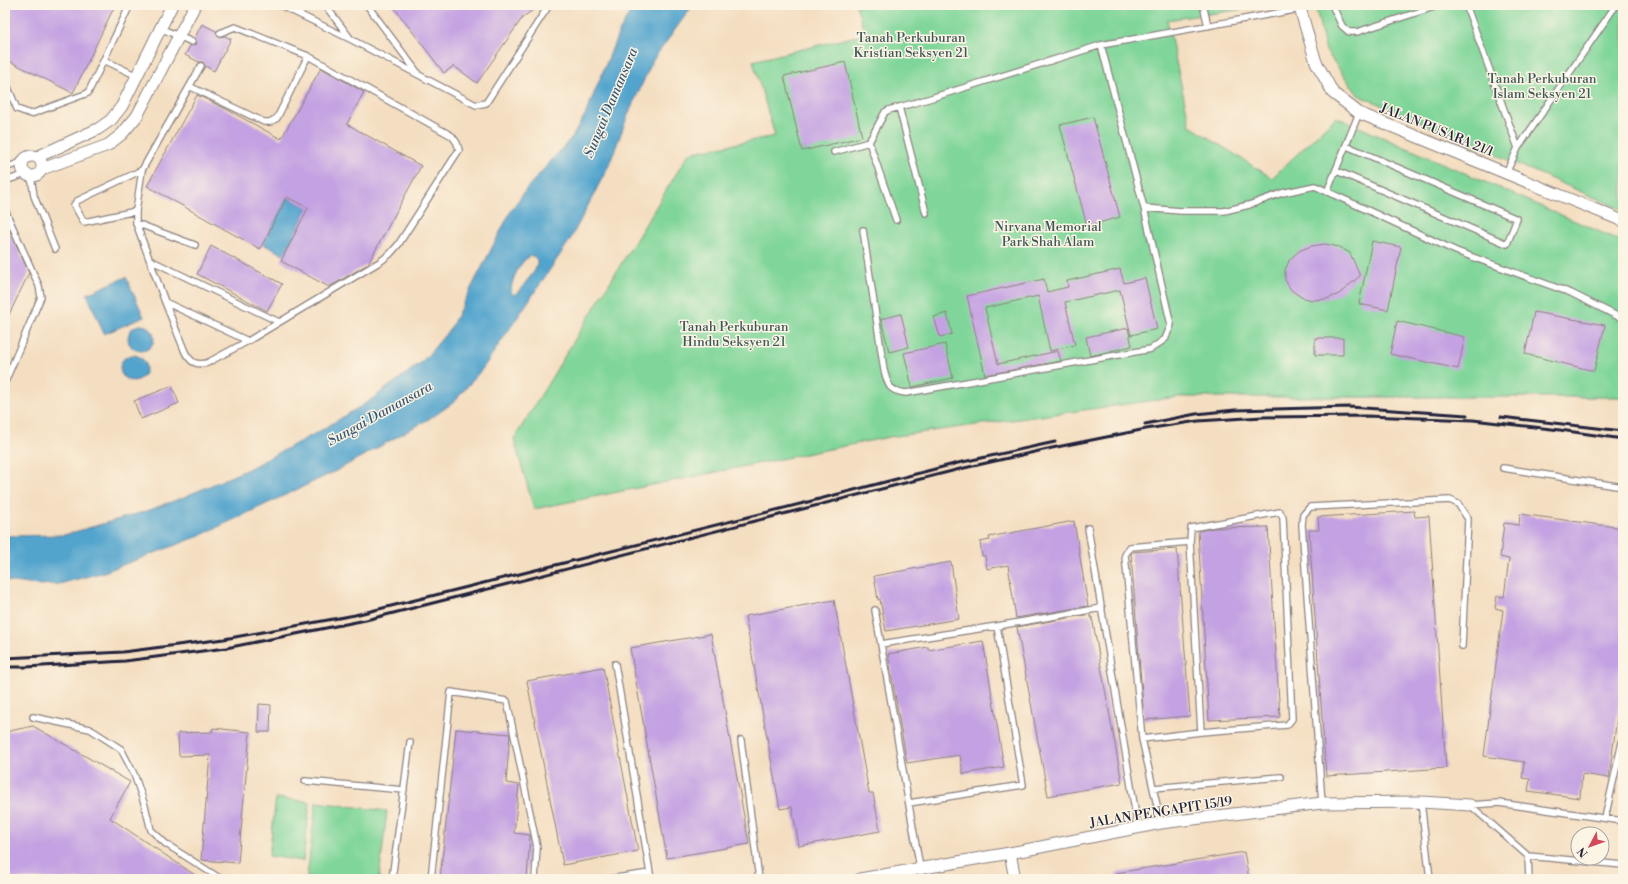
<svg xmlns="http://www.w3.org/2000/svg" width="1628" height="884" font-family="'Libre Bodoni',serif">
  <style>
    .green { fill: #80d69a; stroke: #517c6a }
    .water { fill: #52a4cd; stroke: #3a6384; fill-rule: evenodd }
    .building { fill: #c4a1e2 }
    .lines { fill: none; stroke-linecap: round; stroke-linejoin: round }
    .service-casing { stroke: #8b807e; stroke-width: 8 }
    .minor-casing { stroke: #8b807e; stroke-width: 13 }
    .service { stroke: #fff; stroke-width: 5.5 }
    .minor { stroke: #fff; stroke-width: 11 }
    .rail { stroke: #22223b; stroke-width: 3 }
    .labels { text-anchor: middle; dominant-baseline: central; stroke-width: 3; stroke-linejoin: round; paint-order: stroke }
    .park-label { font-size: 13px; fill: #3e5858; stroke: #fcf5e5 }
    .street-label { font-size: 13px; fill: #22223b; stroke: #fcf5e5 }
    .water-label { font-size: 14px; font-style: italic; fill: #355675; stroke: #fcf5e5 }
  </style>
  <rect width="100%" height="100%" fill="#fcf5e5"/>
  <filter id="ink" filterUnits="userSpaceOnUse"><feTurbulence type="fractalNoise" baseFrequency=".025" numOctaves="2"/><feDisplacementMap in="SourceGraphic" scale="8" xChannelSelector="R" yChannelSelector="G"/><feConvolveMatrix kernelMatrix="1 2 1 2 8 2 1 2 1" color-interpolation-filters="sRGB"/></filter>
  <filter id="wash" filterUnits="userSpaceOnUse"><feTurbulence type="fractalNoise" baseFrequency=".012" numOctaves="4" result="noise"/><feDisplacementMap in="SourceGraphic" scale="16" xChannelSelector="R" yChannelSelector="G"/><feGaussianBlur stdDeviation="0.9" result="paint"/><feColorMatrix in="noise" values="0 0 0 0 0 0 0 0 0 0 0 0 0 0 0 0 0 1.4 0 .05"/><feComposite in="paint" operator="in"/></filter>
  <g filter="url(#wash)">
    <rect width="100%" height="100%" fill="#f4dec1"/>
    <path class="green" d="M856 5H1271L1167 20 1190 126 1272 178 1336 117 1623 242V397H1178L889 437 534 509 514 439 689 153 775 136 753 61 865 34Z
      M1315 5H1623V210L1358 95 1326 51Z
      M276 798 310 802 303 861 269 856Z
      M316 802 387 811 379 879H323L307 877Z"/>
    <path class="water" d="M634 5H693L653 60 628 115 609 165 570 240 483 368 454 402 434 416 336 471 197 537 104 572 59 584 38 585 5 581V536L64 535 147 511 184 497 246 470 318 432 368 402 423 361 450 329 512 209 527 188 573 136 586 113 619 32ZM530 256H533L537 260V266L534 272 518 292 514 295 511 292C511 280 520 261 530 256Z
      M287 197 308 208 284 255 263 244Z
      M126 277 144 317 104 334 87 294Z
      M128 338a13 13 0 1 1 26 0a13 13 0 1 1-26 0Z
      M120 368a13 13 0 1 1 26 0a13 13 0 1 1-26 0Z"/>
    <g id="blocks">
      <path class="building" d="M5 5H115L73 93 5 59Z
        M392 5H540L523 17 477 83 454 66 444 73Z
        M202 24 216 31 218 37 225 36 231 39 214 71 205 66 203 62H199L185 55 190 46 196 44 194 39Z
        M845 62 862 137 802 151 784 76Z
        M321 68 364 92 347 124 421 166 368 264 329 287 281 261 308 208 287 197 260 249 147 186 197 95 226 109 281 139Z
        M1093 117 1120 217 1087 226 1060 125Z
        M5 220 29 273 5 323Z
        M1372 241 1401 247 1388 310 1359 304Z
        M1325 244 1339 247 1350 253 1360 276 1339 294 1327 299 1312 300 1301 297 1291 290 1285 280V270L1290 259 1299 251 1311 246Z
        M211 246 282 284 267 311 197 274Z
        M1120 269 1124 283 1145 278 1157 329 1131 335 1120 290 1065 302 1075 345 1050 351 1038 296 985 308 998 364 1058 351 1061 361 985 375 967 296 1044 279 1047 292 1068 287 1067 281Z
        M1534 312 1605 325 1594 371 1525 354Z
        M947 313 952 334 940 337 934 317Z
        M901 314 909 347 889 352 881 319Z
        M1397 321 1465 337 1458 369 1390 354Z
        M1128 328 1132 346 1090 356 1086 337Z
        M1315 338H1343V355H1315Z
        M945 344 953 378 912 387 904 353Z
        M172 386 179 403 141 419 134 401Z
        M1414 511 1415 517 1429 516 1446 768 1326 776 1309 530H1319L1318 517Z
        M1520 514 1623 528V672L1609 778 1582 774 1580 798 1528 791 1530 779 1522 778 1524 762 1484 756 1503 610 1495 608 1497 596 1504 597 1509 559 1500 557 1504 523 1519 525Z
        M1074 521 1088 606 1016 618 1008 565 987 569 985 556H982L980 542 990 540 989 537Z
        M1268 527 1280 717 1209 720 1198 531 1213 528Z
        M1177 549 1190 716 1144 720 1131 554 1132 552Z
        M951 562 959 619 886 631 880 599 878 600 874 576Z
        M834 600 869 793H873L880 831 799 846 792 807 780 809 745 616Z
        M1090 614V617H1092L1122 783 1048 796 1017 627Z
        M711 634 749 844 667 858 630 648Z
        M983 641 1004 767 963 774 960 755 907 763 888 654 928 647V650Z
        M603 667 638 851 563 865 527 681Z
        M259 704 271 705 270 732H258Z
        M33 726 130 782 110 818 201 879H5V732Z
        M213 728 250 732 238 863 201 860 210 755 179 756 178 733 212 732Z
        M456 729 510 734 506 783 519 785 514 833 530 835 527 879H440Z
        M1244 852 1249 879H1117L1116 873Z"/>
    </g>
  </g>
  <g filter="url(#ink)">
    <use href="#blocks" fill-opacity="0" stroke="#8b807e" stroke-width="1"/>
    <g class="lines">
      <defs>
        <path id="service" d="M280 5 352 40 476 105 486 103 549 5
          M325 5 350 38
          M367 5 417 72
          M1203 5 1208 26
          M1332 5 1342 26 1349 32H1357L1440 5
          M1466 5 1518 148
          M160 28 192 42
          M104 60 137 76
          M201 66 142 170 136 211V223L165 302 185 352C190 361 195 366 207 363L248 341 381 261 390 254 398 245 459 150 457 143 452 136 308 56 235 27 220 33
          M5 80 17 109 31 114 88 93 130 5
          M191 87 264 122H270L277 118 308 56
          M899 107 926 213
          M869 142 896 220
          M834 152 869 142 885 112 889 110 928 99 1101 45 1300 9
          M5 168 22 162
          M1337 171 1507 244 1517 219 1347 146
          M1506 173 1518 148 1616 5
          M31 176 34 196 55 249
          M5 181 26 174
          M1327 192 1359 113
          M1144 208 1181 211H1224L1249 205 1282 193 1315 186 1456 251 1571 293 1623 319
          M5 210 39 286 41 297 5 382
          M136 211 84 222 74 205 77 201 142 170
          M136 223 195 245
          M863 230 884 370C888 386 889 391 906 393L1151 349 1165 339 1171 325 1144 208 1101 45
          M150 260 279 322
          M165 302 248 341
          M1503 468 1623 487
          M1088 528 1138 828
          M875 610 920 868
          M997 626 1102 608
          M881 644 997 626 1023 785 909 803
          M615 664 651 879
          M33 717 90 729 121 749 134 774 145 806 151 830 166 844 221 879
          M1142 739 1201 732 1287 725 1292 719 1283 518 1280 512 1191 528 1190 542 1201 732
          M741 740 759 879
          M305 781 404 790
          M1153 788 1281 777
          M1421 802 1430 879
          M1322 803 1302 525 1303 515 1310 507 1450 500 1458 504 1468 519 1462 646
          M1470 805 1499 803 1623 821
          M1470 805 1528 856 1529 879
          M1605 818 1623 738
          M1161 823 1142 739 1125 555 1130 547 1190 542
          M1528 856 1623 865
          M392 879 410 742
          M431 879 451 692 507 701 537 847 535 879
          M609 879 650 873"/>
        <path id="minor" d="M1299 5 1316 62 1333 93 1359 113 1623 221
          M22 166a10 10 0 1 1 20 0a10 10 0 1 1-20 0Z
          M37 157 98 129 111 120 122 106 172 5
          M42 169 108 145 122 134 137 116 195 5
          M1010 853 1015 879
          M860 879 1010 853 1161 823 1322 803 1421 802 1470 805"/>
      </defs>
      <use href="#service" class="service-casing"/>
      <use href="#minor" class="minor-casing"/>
      <use href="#service" class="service"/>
      <use href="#minor" class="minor"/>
      <path class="rail" d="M1501 417 1623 431
        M1145 424 1196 414 1235 410 1349 407 1467 415
        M5 658 123 652 224 639 355 615 804 503 958 463 1055 442
        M5 667H26L125 661 226 648 366 620 960 469 1052 448 1146 429 1198 421 1263 417 1366 416 1473 420 1560 430 1623 439"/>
    </g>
  </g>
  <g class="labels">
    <g class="park-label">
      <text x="911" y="38">Tanah Perkuburan<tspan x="911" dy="15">Kristian Seksyen 21</tspan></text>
      <text x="1542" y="79">Tanah Perkuburan<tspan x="1542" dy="15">Islam Seksyen 21</tspan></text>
      <text x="1048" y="227">Nirvana Memorial<tspan x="1048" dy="15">Park Shah Alam</tspan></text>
      <text x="734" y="327">Tanah Perkuburan<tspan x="734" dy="15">Hindu Seksyen 21</tspan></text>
    </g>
    <g class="street-label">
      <text transform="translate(1437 130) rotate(22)">JALAN PUSARA 21/1</text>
      <text transform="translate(1161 812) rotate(-9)">JALAN PENGAPIT 15/19</text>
    </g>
    <g class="water-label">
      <text transform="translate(611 103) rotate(-67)">Sungai Damansara</text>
      <text transform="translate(380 414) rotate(-29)">Sungai Damansara</text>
    </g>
  </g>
  <rect width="1628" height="884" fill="none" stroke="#fcf5e5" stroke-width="20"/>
  <g transform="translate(1590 846) rotate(229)"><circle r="19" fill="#fcf5e5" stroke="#a5a1a1"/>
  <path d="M0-3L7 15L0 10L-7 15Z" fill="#d1495b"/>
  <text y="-6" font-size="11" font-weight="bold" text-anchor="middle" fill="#22223b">N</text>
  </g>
</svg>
